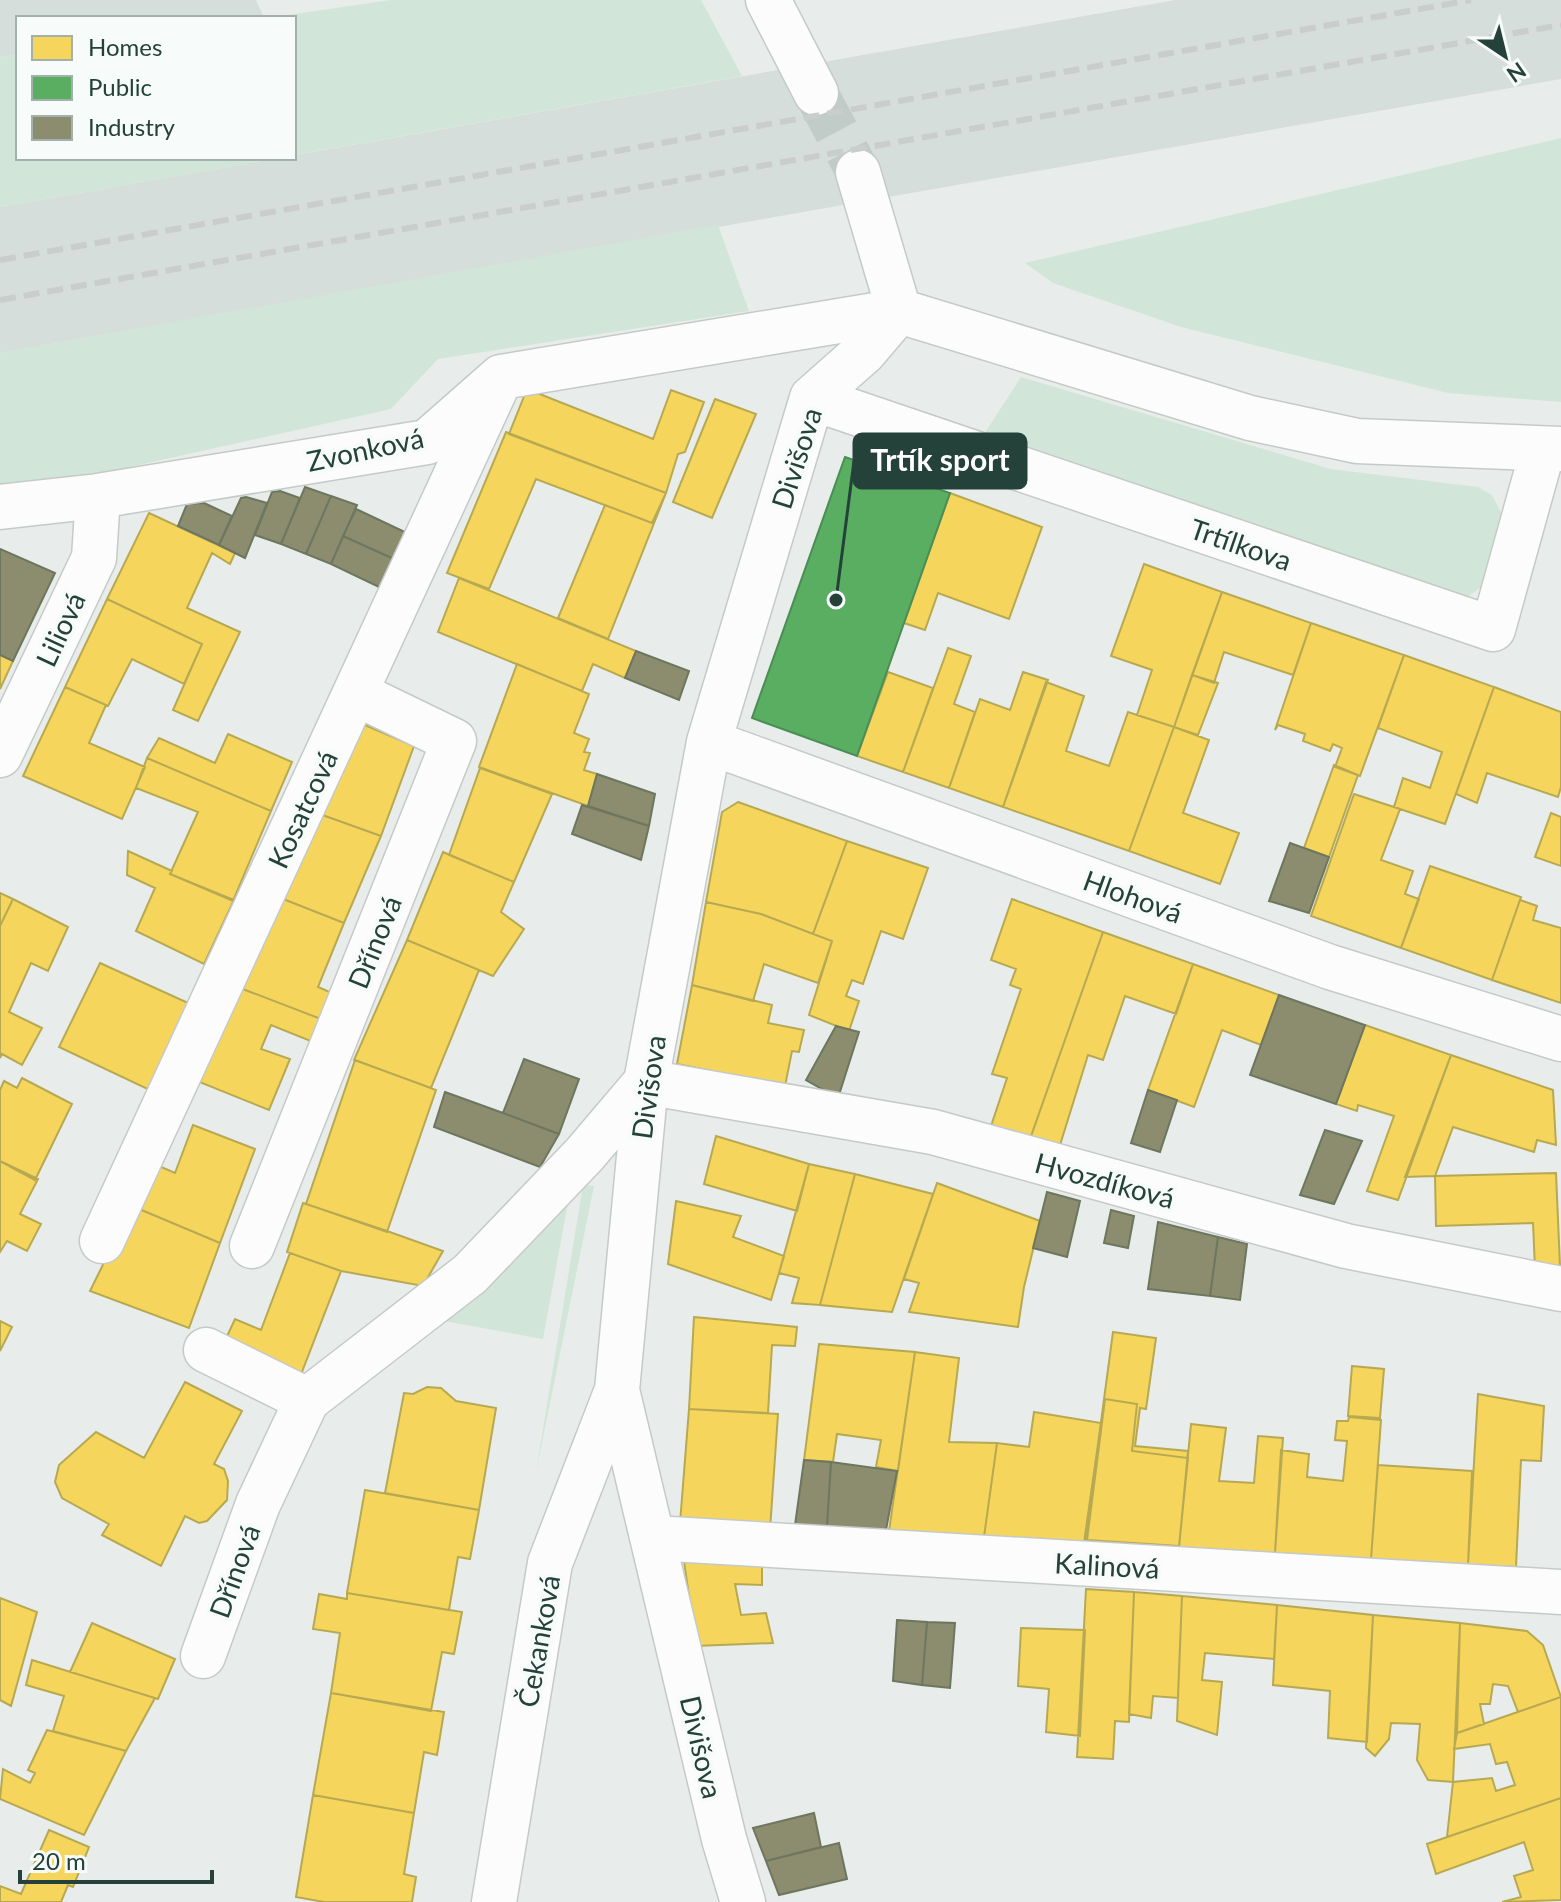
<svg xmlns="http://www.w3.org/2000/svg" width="1561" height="1902" font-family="Lato,sans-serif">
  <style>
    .built { fill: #d6dedb }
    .green { fill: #d1e6d8 }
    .homes { fill: #f6d55c; stroke: #b7a952; stroke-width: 2 }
    .public { fill: #5aae61; stroke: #4a8e55; stroke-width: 2 }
    .industry { fill: #8c8c6e; stroke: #6d765e; stroke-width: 2 }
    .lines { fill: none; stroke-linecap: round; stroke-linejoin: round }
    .street-tunnel { stroke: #c1cbc8; stroke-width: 44; stroke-dasharray: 44 22; stroke-linecap: butt }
    .street-casing { stroke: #c5cac8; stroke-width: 47 }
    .street { stroke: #fcfcfc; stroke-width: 44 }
    .rail { stroke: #c9cdcc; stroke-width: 6; stroke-dasharray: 16 8; stroke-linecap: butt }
    .labels { text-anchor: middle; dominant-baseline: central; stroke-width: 8; stroke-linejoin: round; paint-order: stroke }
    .street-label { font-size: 28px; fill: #24423a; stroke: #f7fbf9 }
    .leader { fill: none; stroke: #24423a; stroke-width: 3 }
    .callout-dot { fill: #24423a; stroke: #f7fbf9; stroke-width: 3 }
    .callout { fill: #24423a; stroke: #24423a; stroke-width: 3 }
    .callout-label { font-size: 30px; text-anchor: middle; font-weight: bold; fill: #fff }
  </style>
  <rect width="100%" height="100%" fill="#e8edeb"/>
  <path class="built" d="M0 0H256L264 18H18V55L0 57Z
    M1175 0H1561V79L0 353V207Z"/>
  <path class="green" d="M391 0H701L742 76 294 155V18H267Z
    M18 55V158H278L0 207V57Z
    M1561 138V402L1448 393 1181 327 1053 283 1025 263Z
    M718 225 749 311 438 359 391 409 58 483 0 484V353Z
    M1021 377 1331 469 1478 487 1492 495 1504 518 1489 582 1457 604 986 446V431Z
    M583 1185 594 1186 536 1472Z
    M571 1186 543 1339 433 1319Z"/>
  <path class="homes" d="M527 389 653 439 671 390 704 402 685 452 678 454 666 493 509 434Z
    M715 399 756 414 712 518 673 502Z
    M506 432 666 493 652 523 536 479 489 589 447 573Z
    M666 493 608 639 558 618 605 505 652 523Z
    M950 493 1042 527 1009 619 938 593 925 630 904 623Z
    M149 513 235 553 230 564 212 553 187 608 240 632 198 721 173 710 202 644 107 599Z
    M1144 564 1222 592 1174 727 1137 715 1152 670 1111 656Z
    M459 578 636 651 625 678 593 664 582 691 438 632Z
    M1222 592 1311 623 1293 675 1224 652 1214 683 1192 675Z
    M107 599 202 644 184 684 132 659 108 706 65 687Z
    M1311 623 1404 655 1360 776 1335 767 1342 748 1333 744 1330 751 1303 741 1305 734 1278 725 1275 730Z
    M948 648 971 656 954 704 975 712 949 788 903 772Z
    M0 655 13 661 0 689Z
    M1404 655 1494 687 1445 824 1394 807 1403 778 1430 788 1442 752 1378 728Z
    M517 664 589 694 574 733 589 739 584 752 590 753 584 770 597 774 588 806 479 767Z
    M888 672 933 688 903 772 857 756Z
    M1023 672 1048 680 1003 807 949 788 980 699 1010 710Z
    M1192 675 1218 683 1198 735 1174 727Z
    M1046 682 1084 696 1066 751 1109 766 1128 712 1174 727 1129 851 1003 807Z
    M65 687 106 705 89 743 145 767 122 819 23 776Z
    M1494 687 1561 712V787L1558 797 1487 773 1477 803 1456 794Z
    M353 720 414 746 381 836 314 812Z
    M1174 727 1209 740 1183 813 1239 833 1220 884 1129 851Z
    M228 734 292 762 271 811 147 758 159 738 215 763Z
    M147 758 271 811 233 901 170 874 198 812 136 788Z
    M1334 765 1358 775 1329 857 1304 848Z
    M480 768 552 794 514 882 449 855Z
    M1354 794 1400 809 1381 860 1413 871 1405 894 1419 899 1401 948 1311 916Z
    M738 802 847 841 813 934 761 914 706 902 722 812Z
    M314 812 381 836 344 923 273 895Z
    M1551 813 1561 817V866L1535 857Z
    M847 841 928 868 903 939 881 931 863 984 852 980 846 996 859 1001 849 1031 809 1015 832 941 813 934Z
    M128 851 172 871 170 874 234 900 204 964 136 931 155 888 127 875Z
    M443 852 514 882 501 912 524 929 493 976 407 940Z
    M1430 866 1521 897 1492 980 1401 948Z
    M0 893 13 899 0 926Z
    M273 895 344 923 318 987 332 993 321 1019 235 986Z
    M13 899 68 927 48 971 31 963 9 1012 42 1028 22 1065 2 1054 0 1058V926Z
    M1012 899 1103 932 1030 1139 990 1129 1007 1078 992 1074 1021 989 1010 985 1016 969 991 960Z
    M1520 900 1537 906 1533 920 1561 928V1003L1492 980Z
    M706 902 761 914 832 941 818 983 764 964 753 1001 692 985Z
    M1103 932 1193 964 1176 1014 1125 996 1103 1060 1088 1055 1060 1145 1030 1139Z
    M407 940 479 970 431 1088 354 1060Z
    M100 963 197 1007 158 1094 59 1047Z
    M1193 964 1279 995 1261 1045 1222 1030 1194 1107 1148 1090Z
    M692 985 772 1005 768 1023 804 1030 799 1052 792 1051 785 1086 677 1064Z
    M235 986 321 1019 313 1042 271 1025 261 1049 290 1059 269 1110 197 1081Z
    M1365 1025 1451 1055 1398 1200 1367 1191 1394 1116 1358 1105 1357 1111 1336 1104Z
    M1451 1055 1553 1090 1556 1145 1537 1140 1534 1152 1453 1127 1435 1176 1405 1177Z
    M355 1060 436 1090 387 1232 306 1204Z
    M22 1078 72 1104 35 1180 0 1161V1090L4 1081 17 1088Z
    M193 1125 255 1149 220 1243 132 1206 152 1163 175 1173Z
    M716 1136 809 1164 797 1211 704 1184Z
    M0 1161 38 1179 20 1214 41 1224 27 1251 7 1241 0 1252Z
    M809 1164 855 1174 820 1305 792 1303 799 1278 779 1273Z
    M1556 1173 1560 1266 1535 1269 1533 1223 1436 1226 1435 1176Z
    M855 1174 933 1194 892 1312 820 1305Z
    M937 1183 1040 1221 1024 1287 1018 1327 909 1312 919 1283 904 1279Z
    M676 1201 741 1216 733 1237 784 1256 771 1300 668 1264Z
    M303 1203 387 1231 443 1251 423 1286 341 1271 287 1252Z
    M132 1206 220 1243 189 1328 90 1291Z
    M290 1253 341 1271 300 1377 222 1347 235 1319 261 1330Z
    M694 1317 797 1327 795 1346 772 1345 768 1413 689 1409Z
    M0 1321 12 1327 0 1351Z
    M1113 1332 1156 1338 1146 1409 1140 1408 1135 1446 1188 1451 1179 1548 1085 1541Z
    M819 1344 915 1352 898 1471 876 1467 881 1440 837 1434 833 1462 804 1460Z
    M915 1352 959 1358 949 1442 997 1443 984 1537 889 1531Z
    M1352 1366 1384 1369 1380 1418 1348 1416Z
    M185 1382 242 1411 214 1464 224 1469 228 1481 227 1500 207 1521 199 1523 185 1516 161 1566 102 1535 109 1524 62 1498 55 1482 59 1465 96 1432 144 1458Z
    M427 1387 441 1388 456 1401 496 1408 479 1510 385 1493 404 1393 413 1394Z
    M1478 1394 1544 1406 1541 1461 1521 1460 1516 1567 1468 1565Z
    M1105 1399 1137 1404 1132 1451 1188 1458 1179 1546 1087 1540Z
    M689 1409 778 1414 770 1530 680 1523Z
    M1034 1412 1101 1423 1084 1543 984 1537 997 1443 1029 1447Z
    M1349 1417 1381 1420 1371 1559 1275 1553 1281 1450 1309 1454 1307 1477 1343 1481 1347 1441 1335 1440 1337 1421H1348Z
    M1191 1424 1226 1428 1219 1481 1254 1483 1258 1436 1283 1438 1275 1553 1179 1548Z
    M1378 1465 1472 1471 1468 1565 1371 1559Z
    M365 1490 479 1510 470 1559 458 1557 449 1610 347 1593Z
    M684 1561 762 1563V1585L735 1584 741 1615 766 1613 773 1643 696 1646Z
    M1086 1589 1134 1592 1129 1722 1115 1721 1113 1759 1077 1757Z
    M1134 1592 1182 1596 1178 1698 1153 1696 1151 1718 1129 1714Z
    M347 1593 462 1612 454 1654 442 1652 431 1711 331 1693 340 1633 313 1629 319 1594 347 1599Z
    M1182 1596 1277 1605 1274 1659 1205 1653 1202 1680 1222 1682 1217 1735 1177 1721Z
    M0 1598 37 1612 11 1706 0 1700Z
    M1277 1605 1373 1615 1367 1742 1328 1738 1330 1691 1273 1685Z
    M1373 1615 1460 1623 1453 1782 1428 1780 1417 1760 1420 1724 1391 1723 1389 1739 1375 1756 1366 1748Z
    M92 1623 175 1659 158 1699 70 1672Z
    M1460 1623 1527 1631 1543 1645 1561 1697 1518 1712 1508 1686 1493 1684 1490 1704H1480L1484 1724 1457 1733Z
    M1021 1628 1085 1630 1080 1736 1046 1732 1049 1689 1018 1686Z
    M32 1660 155 1698 126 1751 53 1731 64 1696 26 1685Z
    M331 1693 444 1712 437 1755 424 1752 414 1813 313 1795Z
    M1561 1697V1798L1447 1837 1453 1782 1492 1778 1496 1791 1515 1785 1507 1762 1496 1764 1490 1744 1454 1749 1457 1733Z
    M47 1730 126 1751 84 1835 0 1799 3 1769 30 1783 35 1773 28 1770Z
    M313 1795 414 1813 404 1874 416 1877 412 1902H324L296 1897Z
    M1561 1798V1900L1502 1902 1521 1897 1514 1876 1533 1870 1524 1842 1436 1874 1427 1844Z
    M49 1830 89 1847 73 1887 68 1885 61 1902H0V1886L21 1894Z"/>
  <path class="public" d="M845 457 950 493 857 756 752 718Z"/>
  <path class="industry" d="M305 487 331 496 306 554 281 544Z
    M280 491 300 498 281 544 255 535 272 492Z
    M331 496 357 505 331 564 306 554Z
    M246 497 267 503 245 558 219 545 241 498Z
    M204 503 232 516 219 545 178 526 187 504Z
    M356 509 409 534 396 560 343 536Z
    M343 536 396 560 383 589 331 564Z
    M0 549 55 573 13 661 0 655Z
    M636 651 689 671 679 700 625 678Z
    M597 774 655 794 649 826 588 806Z
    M582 805 649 826 641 860 572 834Z
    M1290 843 1329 857 1309 913 1269 901Z
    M1279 995 1365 1025 1336 1104 1250 1075Z
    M836 1026 859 1032 838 1098 806 1080Z
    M524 1059 579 1079 559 1134 503 1113Z
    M1148 1090 1177 1100 1160 1152 1131 1143Z
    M445 1092 503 1113 559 1134 540 1167 434 1127Z
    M1325 1130 1362 1141 1334 1204 1300 1195Z
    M1047 1192 1080 1201 1067 1257 1033 1248Z
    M1111 1210 1134 1216 1128 1248 1104 1243Z
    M1158 1222 1218 1237 1210 1296 1148 1289Z
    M1218 1237 1247 1244 1240 1300 1210 1296Z
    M804 1460 831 1462 827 1526 795 1525Z
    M831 1462 897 1471 886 1530 827 1526Z
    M897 1620 927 1622 922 1685 893 1681Z
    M927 1622 955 1623 950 1688 922 1685Z
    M814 1813 821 1847 766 1861 753 1828Z
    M839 1843 847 1879 779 1895 766 1861Z"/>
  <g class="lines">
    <path class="street-tunnel" d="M816 93 858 172"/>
    <defs>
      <path id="street" d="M768 0 816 93
        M858 172 899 311
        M812 398 1493 629 1543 449
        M0 507 98 496 427 442 501 377 899 311 1250 418 1357 441 1561 449
        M709 742 1330 967 1561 1039
        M0 755 94 558 98 496
        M102 1241 495 390
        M252 1246 454 741 355 693
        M206 1350 307 1400
        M654 1538 1561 1592
        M203 1656 258 1504 307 1400 470 1274 584 1155 646 1082 933 1132 1346 1246 1561 1289
        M494 1902 550 1563 617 1390
        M743 1902 724 1839 617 1390 646 1082 709 742 812 398 864 352 899 311"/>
    </defs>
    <use href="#street" class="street-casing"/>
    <use href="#street" class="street"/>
    <path class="rail" d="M0 260 1471 0
      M0 300 1561 25"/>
  </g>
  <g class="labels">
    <g class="street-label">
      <text transform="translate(365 449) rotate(-12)">Zvonková</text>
      <text transform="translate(796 458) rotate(-72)">Divišova</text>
      <text transform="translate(1241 544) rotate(19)">Trtílkova</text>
      <text transform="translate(60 629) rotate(-65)">Liliová</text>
      <text transform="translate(302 809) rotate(-65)">Kosatcová</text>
      <text transform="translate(1133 896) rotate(20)">Hlohová</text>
      <text transform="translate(374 942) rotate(-68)">Dřínová</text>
      <text transform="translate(648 1087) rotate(-82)">Divišova</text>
      <text transform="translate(1105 1180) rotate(15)">Hvozdíková</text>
      <text transform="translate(1107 1565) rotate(3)">Kalinová</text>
      <text transform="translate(234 1571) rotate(-70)">Dřínová</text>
      <text transform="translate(538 1641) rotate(-80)">Čekanková</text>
      <text transform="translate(702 1747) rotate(77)">Divišova</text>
    </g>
  </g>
  <path class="leader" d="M836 600L854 461"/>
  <circle class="callout-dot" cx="836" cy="600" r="8"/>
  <rect class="callout" x="854" y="434" width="172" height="54" rx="8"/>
  <g class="callout-label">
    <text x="940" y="471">Trtík sport</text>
  </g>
  <rect x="16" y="16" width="280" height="144" fill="#f7fbf9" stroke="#a3b1ad" stroke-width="2"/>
  <rect x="32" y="36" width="40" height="24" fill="#f6d55c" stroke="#a3b1ad" stroke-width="2"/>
  <text x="88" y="56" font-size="24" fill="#24423a">Homes</text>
  <rect x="32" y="76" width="40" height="24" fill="#5aae61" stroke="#a3b1ad" stroke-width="2"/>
  <text x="88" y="96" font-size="24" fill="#24423a">Public</text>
  <rect x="32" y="116" width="40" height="24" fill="#8c8c6e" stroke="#a3b1ad" stroke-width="2"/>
  <text x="88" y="136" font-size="24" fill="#24423a">Industry</text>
  <g transform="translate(1505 56) rotate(145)" stroke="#f7fbf9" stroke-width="6" paint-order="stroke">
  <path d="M0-6L14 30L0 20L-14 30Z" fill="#24423a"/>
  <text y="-12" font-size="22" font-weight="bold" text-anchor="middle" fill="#24423a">N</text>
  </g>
  <path d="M20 1870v12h192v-12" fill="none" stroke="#24423a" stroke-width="4"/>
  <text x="32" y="1870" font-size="24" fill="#24423a" stroke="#f7fbf9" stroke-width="6" paint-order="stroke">20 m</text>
</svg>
